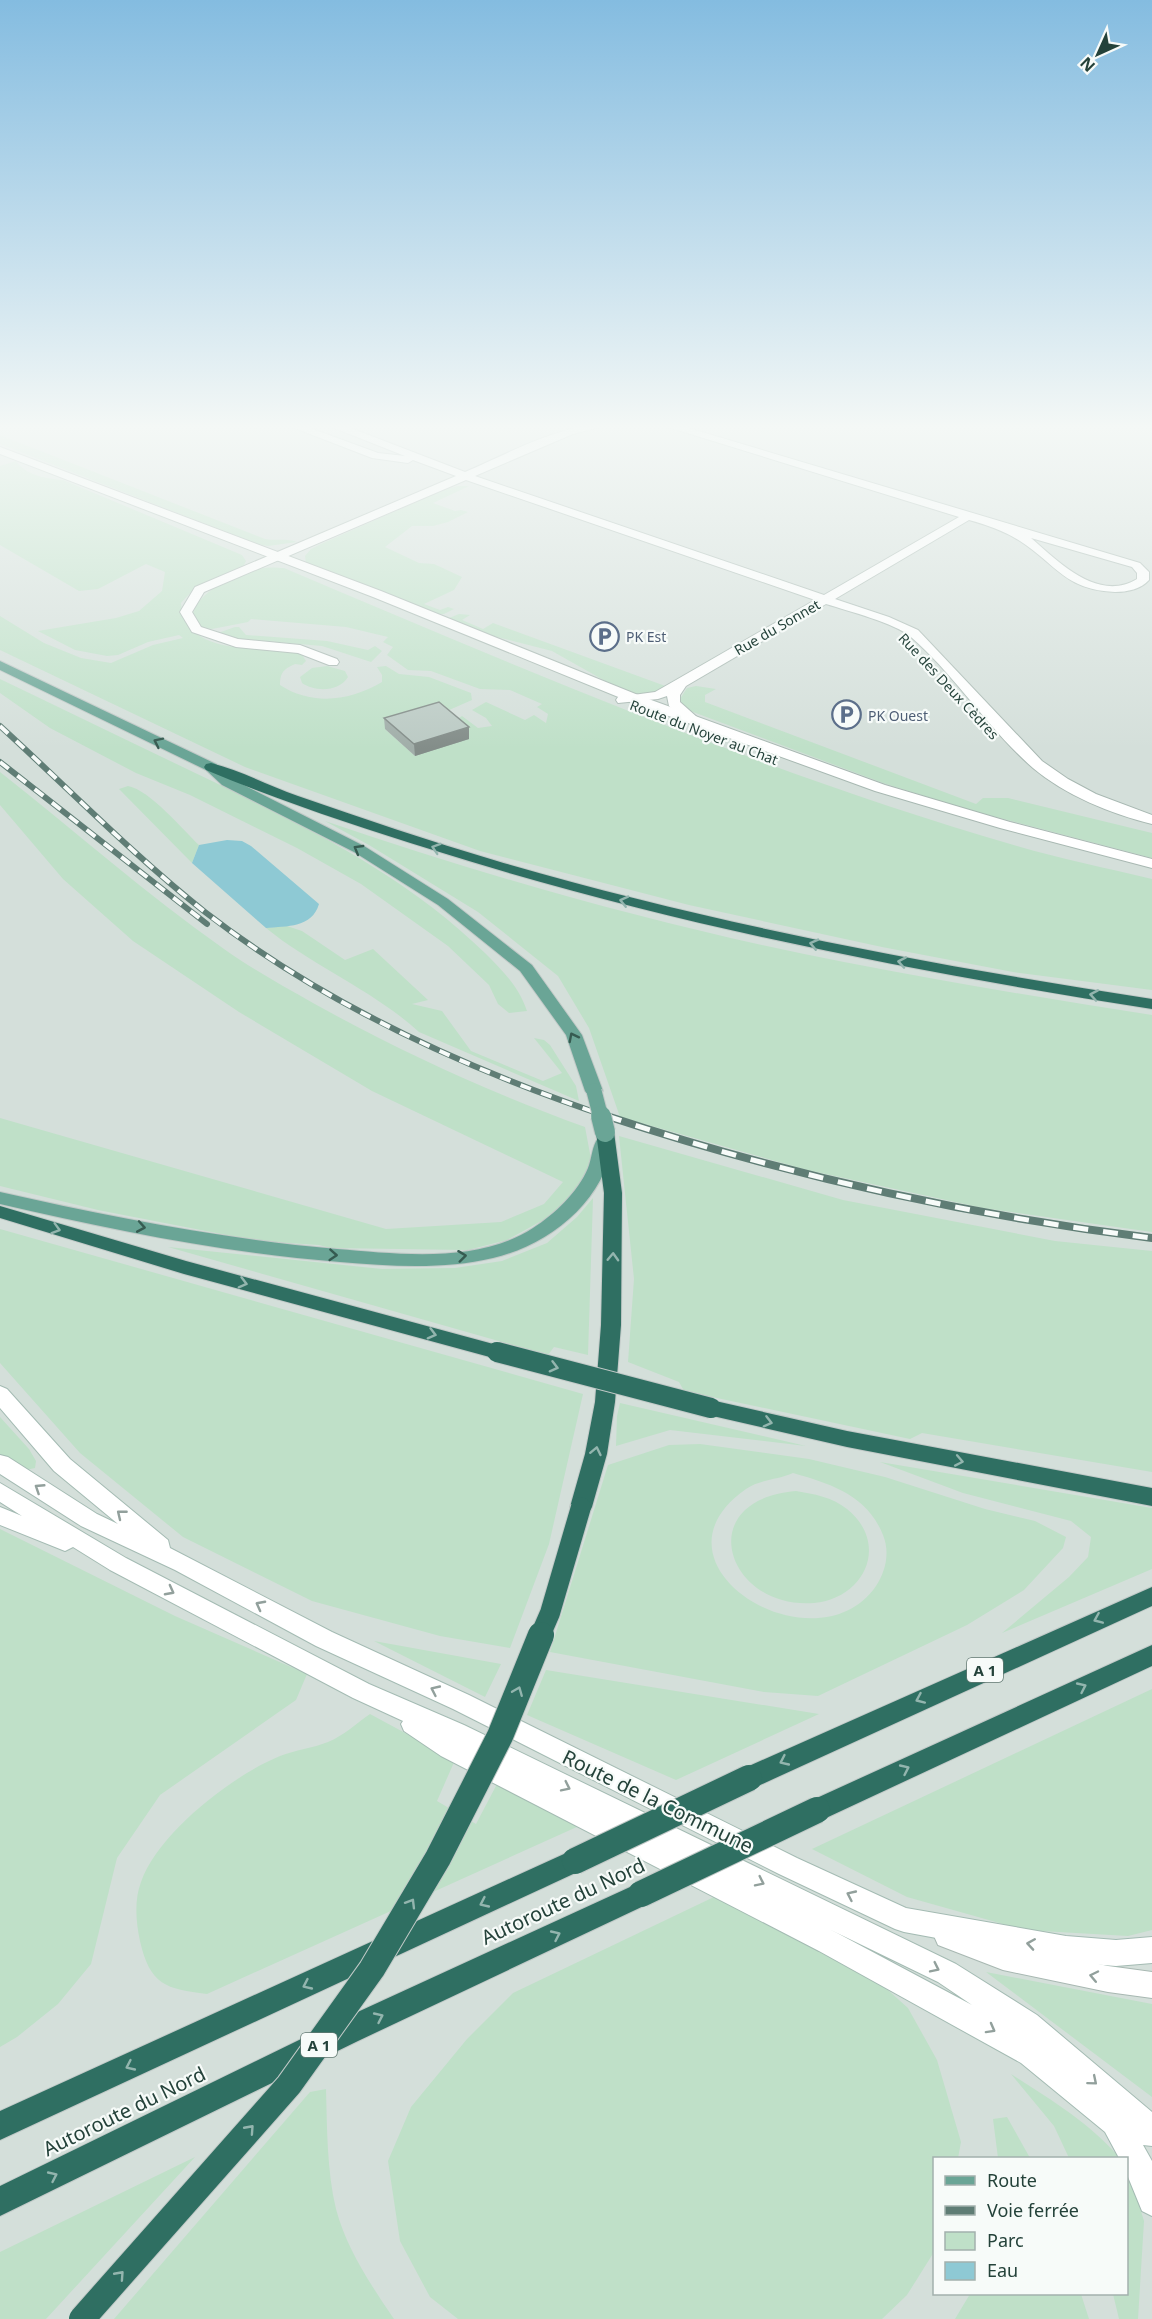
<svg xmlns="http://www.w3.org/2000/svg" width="1152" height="2319" font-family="'Noto Sans',sans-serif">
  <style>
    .built { fill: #d4dfda; fill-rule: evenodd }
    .green { fill: #bfe0c8; fill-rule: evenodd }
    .water { fill: #8ec9d4 }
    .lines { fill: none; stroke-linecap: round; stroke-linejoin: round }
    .minor-casing { stroke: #a8b8b2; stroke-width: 2 }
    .tertiary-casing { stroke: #a8b8b2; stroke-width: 2 }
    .secondary-casing { stroke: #a4bbb3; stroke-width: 2 }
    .primary-casing { stroke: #c2cac8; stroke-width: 2 }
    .motorway-casing { stroke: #c2cac8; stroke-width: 2 }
    .minor { fill: #fff; fill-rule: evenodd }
    .tertiary { fill: #fff; fill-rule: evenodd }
    .secondary { fill: #fff; fill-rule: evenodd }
    .primary { fill: #6aa596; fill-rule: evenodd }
    .motorway { fill: #2f6f62; fill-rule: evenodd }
    .rail-far1-casing { stroke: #5f7d75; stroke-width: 6 }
    .rail-casing { stroke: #5f7d75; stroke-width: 8 }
    .rail-far1 { stroke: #f7fbf9; stroke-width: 4; stroke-dasharray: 11; stroke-linecap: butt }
    .rail { stroke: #f7fbf9; stroke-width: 5; stroke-dasharray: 15; stroke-linecap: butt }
    .primary-bridge-far1-casing { stroke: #c2cac8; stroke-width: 17; stroke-linecap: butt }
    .primary-bridge-casing { stroke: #c2cac8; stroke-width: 22; stroke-linecap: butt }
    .motorway-bridge-far1-casing { stroke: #c2cac8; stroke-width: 22; stroke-linecap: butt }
    .motorway-bridge-casing { stroke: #c2cac8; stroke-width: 28; stroke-linecap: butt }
    .primary-bridge-far1 { stroke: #6aa596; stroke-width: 15 }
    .primary-bridge { stroke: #6aa596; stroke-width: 20 }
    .motorway-bridge-far1 { stroke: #2f6f62; stroke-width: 20 }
    .motorway-bridge { stroke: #2f6f62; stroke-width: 26 }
    .wall { fill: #a1aea9 }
    .shaded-wall { fill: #838d89 }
    .building { fill: #bbcac4; stroke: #838d89; stroke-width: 1.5 }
    .oneway { stroke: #365b51 }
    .oneway2 { stroke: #93b5ae }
    .oneway3 { stroke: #92a09c }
    .labels { text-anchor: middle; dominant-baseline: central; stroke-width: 4.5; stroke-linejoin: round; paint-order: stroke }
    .far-street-label { font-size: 14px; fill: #24423a; stroke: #f7fbf9 }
    .far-service-label { font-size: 14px; fill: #4e5e75; stroke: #f7fbf9; text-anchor: start }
    .shield { fill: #f7fbf9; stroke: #637a73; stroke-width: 1.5 }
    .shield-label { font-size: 15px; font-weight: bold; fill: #24423a }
    .near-street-label { font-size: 20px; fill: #24423a; stroke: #f7fbf9 }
  </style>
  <rect width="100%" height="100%" fill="#e6efeb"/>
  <path class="built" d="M0 424H1152V2319H0ZM934 2158H1126V2294H934Z"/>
  <path class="green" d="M0 435 265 539C276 541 287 538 297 542L268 546 257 544 0 444Z
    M16 461C25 475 47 479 63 480L242 555 246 561 244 565 193 590 181 603C183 655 257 648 295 650L301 653 306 661 302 665 295 664C284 669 280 672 280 685 312 706 350 701 382 682V675L377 667 386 666 399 674 429 677 471 693 472 700 440 714 385 729 415 756 451 723 462 716 478 728 492 726 486 718 472 710 486 702 525 720 534 715 546 723 548 714 537 707 542 704 510 690 480 689 431 671 408 670 387 655 393 647 383 642 388 637 346 627 251 619 248 622 212 629 202 627 193 615C196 591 243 570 265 568 271 567 278 568 284 568 525 670 765 773 1017 846 1061 859 1107 868 1152 879V990L1013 972 882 947 689 905 480 851 245 767 0 650V616L44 643 81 658 111 663 153 645 183 638 179 635 148 642 118 655 107 656 75 650 38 631 116 618 139 611 162 591 165 572 146 564 98 589 79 591 0 545V466Z
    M458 486H469L433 503 455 511 461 510 468 512 448 522 433 526H412L385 547 419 563 434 564 462 577 454 590 424 604 440 610 448 607 454 609 444 614H437L306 564 305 556 311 549 321 544 443 490Z
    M459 614 470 615 462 620 483 629 493 623 668 687 639 697 614 686 552 651 482 633 451 622 449 618Z
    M235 627H239L246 635 327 641 368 650 375 646 382 651 371 662 322 646 230 638 218 633Z
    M327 666 345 671 348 677C339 692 315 692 302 683L300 677 312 668Z
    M0 679C55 705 109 732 164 758 276 812 395 865 485 953 503 971 519 987 527 1011L509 1013 498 1004 489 985 448 946 361 884 297 848 190 795 136 773 50 728 0 693Z
    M696 686 716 689 705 695V702L976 804 983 798H1008L1152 833V858L966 809 883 783 685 709 680 699 687 688Z
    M0 772C75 831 146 894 224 949 252 969 283 986 313 1003 401 1052 491 1093 585 1127L591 1159 584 1179 570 1198 545 1219 507 1240 468 1250 330 1248 319 1245 257 1241 98 1210 0 1186V1118L386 1229 501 1222 544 1204 563 1182 372 1091 239 1012 133 941 63 879 0 805Z
    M128 786C150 790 183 830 199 845L192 863 119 789Z
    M325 821C495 879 668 928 844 962 946 982 1049 999 1152 1015V1232L983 1208 807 1170 620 1117 589 1028 558 976 478 912 369 845Z
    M287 926 302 931 345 960 373 949 428 1000 412 1004 442 1011 471 1051 543 1081 562 1073 534 1038 544 1040 550 1045 576 1086 579 1101 419 1032C373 990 314 967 266 928Z
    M619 1136 843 1200 1055 1241 1152 1251V1472L922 1433 910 1439 684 1391 679 1382 628 1362 634 1279Z
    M593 1198 588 1355 554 1347 548 1355 168 1247 382 1269 455 1268 502 1261 547 1243 577 1217Z
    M0 1229 583 1394 549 1544 510 1648 440 1636 312 1601 183 1537 80 1453 0 1363Z
    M620 1403 806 1446 670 1430 616 1446 617 1416Z
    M0 1417 29 1449 36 1461 35 1468 26 1470 0 1455Z
    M700 1444 809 1459 885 1477 985 1509 1035 1521 1066 1537 1063 1548 1024 1590 967 1625 818 1696 764 1692 550 1652 608 1465 669 1445ZM793 1473C831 1484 867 1495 883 1535 890 1552 886 1571 876 1586 816 1673 637 1565 746 1489 760 1479 778 1480 793 1473Z
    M880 1462 1152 1508V1569L1002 1633 1069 1577 1088 1557 1091 1537 1071 1521 963 1493Z
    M796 1491C814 1494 832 1497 847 1509 890 1544 865 1598 814 1603 727 1610 690 1500 796 1491Z
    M0 1529 175 1616 307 1674 296 1700 160 1795 117 1858 91 1964 58 2004 17 2037 0 2047Z
    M374 1641 501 1664 485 1697Z
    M546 1670 819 1714 676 1780 527 1715Z
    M1152 1689V1930L1128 1936 1024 1930 907 1897 812 1849Z
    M370 1714 455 1760 437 1801 476 1824 497 1784 579 1826 207 1994C166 1989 150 1985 140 1941 136 1923 134 1900 141 1882 158 1833 233 1775 280 1756 295 1750 313 1748 328 1742 343 1736 357 1723 370 1714Z
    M716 1896 871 1975 908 2008 937 2060 961 2142 958 2158H934V2252L907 2295 882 2319H458L430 2297 400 2241 388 2161 411 2107 467 2039 513 1993Z
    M986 1972 1152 2004V2097Z
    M1011 2074C1050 2099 1090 2123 1120 2158H1069L1054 2126Z
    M326 2089C327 2127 327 2172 336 2209 347 2250 371 2285 394 2319H114L310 2092Z
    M1007 2117 1030 2158H998L993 2119Z
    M195 2157 46 2319H0V2252Z
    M1127 2166 1144 2221 1138 2319H1119L1113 2294H1126Z
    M970 2294H1081L1089 2319H955Z"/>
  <path class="water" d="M227 840 242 841 251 846 319 904C312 928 287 926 266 928L192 863 199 845Z"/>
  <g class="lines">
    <defs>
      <path id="minor" d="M284 424H299L378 453 405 456 324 424H340L465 472C512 452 559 424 611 424L573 434 475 476 824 595 959 517 658 424H675L1140 563 1149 572V580C1141 589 1127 592 1115 592 1065 590 1057 565 1020 541 1005 531 987 525 969 520L835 599 889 617 918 630 1042 761 1068 779 1096 794 1152 815V824C1111 814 1065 795 1033 768 989 730 955 675 911 637 895 623 848 611 826 604L686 686 680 695V702L698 718 696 721H686L669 706 667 696 658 699 618 703 616 700 618 697 655 692 676 680 815 600 466 480 204 592 192 612 201 627 238 639 300 645 337 659 339 662 337 665H329L298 653 236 647 192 632 180 612 195 587 456 476 413 460 408 463 372 458ZM1031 538 1132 567 1137 573V579C1098 603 1058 561 1031 538Z"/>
      <path id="tertiary" d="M0 447 381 591 643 697 885 785 1010 822 1152 859V868L1000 828 875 791 633 703 373 597 0 454Z
        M947 1923 1003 1944 1108 1966 1152 1972V1998L1108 1992 1003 1970 938 1945 934 1936 938 1927Z"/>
      <path id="secondary" d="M0 1386 7 1389 70 1459 168 1540 170 1548 332 1632 469 1695 797 1858 906 1908 1066 1936 1116 1940 1152 1937V1963L1116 1966 1066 1962 904 1932 895 1929 779 1874 453 1709 316 1646 175 1570 81 1526 0 1474V1455L8 1457 97 1514 118 1524 54 1471 0 1408Z
        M0 1483 126 1558 369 1684 464 1725 956 1964 1037 2015 1152 2112V2146L1143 2145 1152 2161V2216L1142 2211 1126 2172V2158H1119L1105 2132 1021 2063 819 1951 441 1756 404 1731 401 1724 403 1721 353 1698 110 1570 73 1547 65 1551 0 1525V1507L22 1516 0 1502ZM829 1929 938 1982 972 2005 837 1933Z"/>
      <path id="primary" d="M0 661 216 764 232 779 364 846 448 899 532 965 582 1035 603 1091 600 1095H588L585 1091 566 1035 520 971 438 905 354 852 222 785 206 770 0 670Z
        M604 1136 610 1138 613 1142C604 1202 549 1245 493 1258 443 1270 390 1266 340 1262 225 1253 112 1230 0 1204V1192C111 1217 223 1239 337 1249 399 1254 478 1264 533 1228 555 1214 578 1192 588 1168 592 1158 592 1146 598 1138Z"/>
      <path id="motorway" d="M211 763C240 770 269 786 298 796 364 819 430 841 497 861 712 924 931 965 1152 999V1009C909 971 668 924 433 850 356 826 280 801 206 770L204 767 206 764Z
        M605 1126 611 1128 614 1132 622 1193 621 1325 615 1402 607 1454 592 1507 589 1513 581 1516 573 1513 570 1507 585 1454 595 1402 601 1325 604 1193 596 1132 599 1128Z
        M0 1206 186 1261 497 1345 504 1347 507 1352 504 1357 497 1359 184 1274 0 1218Z
        M711 1400 847 1431 1152 1488V1506L847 1447 704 1414 701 1408 704 1402Z
        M1152 1587V1606L758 1786 749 1789 740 1786 737 1778 740 1770Z
        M1152 1645V1666L826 1818 817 1821 808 1818 805 1810 808 1802Z
        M575 1849 584 1853 588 1861 584 1869 0 2140V2111Z
        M641 1882 650 1885 654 1894 650 1903 358 2041 0 2216V2186L338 2021Z"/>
    </defs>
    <use href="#minor" class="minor-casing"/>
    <use href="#tertiary" class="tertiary-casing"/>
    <use href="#secondary" class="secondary-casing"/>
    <use href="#primary" class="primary-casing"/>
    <use href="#motorway" class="motorway-casing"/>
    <use href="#minor" class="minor"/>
    <use href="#tertiary" class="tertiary"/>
    <use href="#secondary" class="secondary"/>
    <use href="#primary" class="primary"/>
    <use href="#motorway" class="motorway"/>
    <defs>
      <path id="rail-far1" d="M0 726C68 788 133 855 205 912 325 1005 468 1070 612 1118
        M0 762 207 924"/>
      <path id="rail" d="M607 1116C785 1175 966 1215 1152 1238"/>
    </defs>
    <use href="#rail-far1" class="rail-far1-casing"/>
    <use href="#rail" class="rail-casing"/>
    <use href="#rail-far1" class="rail-far1"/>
    <use href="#rail" class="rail"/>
    <defs>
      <path id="primary-bridge-far1" d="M594 1091 601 1118"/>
      <path id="primary-bridge" d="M601 1116 605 1132"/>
      <path id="motorway-bridge-far1" d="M497 1352 711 1408
        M540 1636 550 1613 581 1507"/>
      <path id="motorway-bridge" d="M575 1861 749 1778
        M641 1894 817 1810
        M82 2319 289 2085 372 1969 438 1858 500 1736 541 1635"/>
    </defs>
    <use href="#primary-bridge-far1" class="primary-bridge-far1-casing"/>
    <use href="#primary-bridge" class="primary-bridge-casing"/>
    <use href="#motorway-bridge-far1" class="motorway-bridge-far1-casing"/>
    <use href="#motorway-bridge" class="motorway-bridge-casing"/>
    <use href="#primary-bridge-far1" class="primary-bridge-far1"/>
    <use href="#primary-bridge" class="primary-bridge"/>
    <use href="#motorway-bridge-far1" class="motorway-bridge-far1"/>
    <use href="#motorway-bridge" class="motorway-bridge"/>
  </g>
  <path class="wall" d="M384 718 469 727V739L415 756 385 729Z"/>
  <path class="shaded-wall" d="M469 727V739L415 756 414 744Z"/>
  <path class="building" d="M439 702 469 727 414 744 384 718Z"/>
  <defs><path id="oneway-chevron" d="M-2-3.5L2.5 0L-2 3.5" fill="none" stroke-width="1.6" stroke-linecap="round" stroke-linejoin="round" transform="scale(1.5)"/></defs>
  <g class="oneway">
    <use href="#oneway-chevron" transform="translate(158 742) rotate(-154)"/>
    <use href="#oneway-chevron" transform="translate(358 849) rotate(-150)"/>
    <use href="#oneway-chevron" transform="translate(573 1037) rotate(-117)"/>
    <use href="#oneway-chevron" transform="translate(141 1227) rotate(10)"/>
    <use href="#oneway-chevron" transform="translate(333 1255) rotate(4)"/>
    <use href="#oneway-chevron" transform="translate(462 1256) rotate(-7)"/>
  </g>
  <g class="oneway2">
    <use href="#oneway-chevron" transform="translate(436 848) rotate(-162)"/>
    <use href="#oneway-chevron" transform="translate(624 901) rotate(-167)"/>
    <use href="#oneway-chevron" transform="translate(814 944) rotate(-167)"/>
    <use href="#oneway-chevron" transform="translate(902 962) rotate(-170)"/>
    <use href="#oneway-chevron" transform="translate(1094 995) rotate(-170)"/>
    <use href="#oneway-chevron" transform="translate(56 1229) rotate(16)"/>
    <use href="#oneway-chevron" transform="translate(613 1257) rotate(-88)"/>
    <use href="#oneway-chevron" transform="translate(243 1283) rotate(15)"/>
    <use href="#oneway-chevron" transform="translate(432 1334) rotate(15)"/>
    <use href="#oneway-chevron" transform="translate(554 1367) rotate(15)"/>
    <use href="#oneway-chevron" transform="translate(768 1422) rotate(14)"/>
    <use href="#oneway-chevron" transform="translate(596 1451) rotate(-78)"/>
    <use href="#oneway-chevron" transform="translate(959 1461) rotate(11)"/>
    <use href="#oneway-chevron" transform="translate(1098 1619) rotate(157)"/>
    <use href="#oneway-chevron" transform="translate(1082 1687) rotate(-25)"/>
    <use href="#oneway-chevron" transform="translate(518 1691) rotate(-68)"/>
    <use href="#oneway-chevron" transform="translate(920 1699) rotate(156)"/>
    <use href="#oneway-chevron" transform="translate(784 1761) rotate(155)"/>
    <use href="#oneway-chevron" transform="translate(905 1769) rotate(-25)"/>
    <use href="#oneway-chevron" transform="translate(411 1903) rotate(-59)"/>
    <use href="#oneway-chevron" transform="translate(484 1903) rotate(155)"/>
    <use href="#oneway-chevron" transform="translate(556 1935) rotate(-25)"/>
    <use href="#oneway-chevron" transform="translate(307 1985) rotate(155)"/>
    <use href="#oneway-chevron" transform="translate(379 2017) rotate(-25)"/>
    <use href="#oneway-chevron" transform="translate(130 2066) rotate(155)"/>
    <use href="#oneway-chevron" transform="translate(250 2129) rotate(-48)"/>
    <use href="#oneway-chevron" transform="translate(53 2176) rotate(-25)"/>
    <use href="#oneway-chevron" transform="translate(120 2275) rotate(-48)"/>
  </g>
  <g class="oneway3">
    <use href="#oneway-chevron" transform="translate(39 1488) rotate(-147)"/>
    <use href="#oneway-chevron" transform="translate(121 1514) rotate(-141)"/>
    <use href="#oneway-chevron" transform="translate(170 1591) rotate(28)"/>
    <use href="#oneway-chevron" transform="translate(260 1605) rotate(-152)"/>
    <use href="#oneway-chevron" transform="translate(435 1690) rotate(-155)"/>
    <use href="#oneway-chevron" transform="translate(566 1787) rotate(26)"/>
    <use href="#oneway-chevron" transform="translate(760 1882) rotate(26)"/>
    <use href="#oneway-chevron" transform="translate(851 1895) rotate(-155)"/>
    <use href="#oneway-chevron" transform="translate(1031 1944) rotate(-171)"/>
    <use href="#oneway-chevron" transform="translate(935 1968) rotate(26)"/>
    <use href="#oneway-chevron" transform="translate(1094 1976) rotate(-168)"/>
    <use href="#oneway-chevron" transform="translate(991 2029) rotate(29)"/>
    <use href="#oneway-chevron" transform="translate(1093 2081) rotate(40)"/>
  </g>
  <linearGradient id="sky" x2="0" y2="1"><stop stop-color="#84bce0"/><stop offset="0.57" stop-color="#f4f8f6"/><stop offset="1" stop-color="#f4f8f6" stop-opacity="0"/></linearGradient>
  <rect width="1152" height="749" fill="url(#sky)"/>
  <defs>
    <symbol id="parking-ring" viewBox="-11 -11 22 22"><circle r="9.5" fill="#f7fbf9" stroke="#5c6f8a" stroke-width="1.5"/><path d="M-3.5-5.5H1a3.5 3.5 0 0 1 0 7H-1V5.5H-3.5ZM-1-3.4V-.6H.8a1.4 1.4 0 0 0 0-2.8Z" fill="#5c6f8a"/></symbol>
  </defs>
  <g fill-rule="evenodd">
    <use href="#parking-ring" x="588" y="620" width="33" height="33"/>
    <use href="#parking-ring" x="830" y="698" width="33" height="33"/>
  </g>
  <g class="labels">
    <g class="far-street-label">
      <text transform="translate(777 627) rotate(-30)">Rue du Sonnet</text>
      <text transform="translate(949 686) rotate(47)">Rue des Deux Cèdres</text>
      <text transform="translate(704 732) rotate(21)">Route du Noyer au Chat</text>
    </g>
    <g class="far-service-label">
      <text x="626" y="636">PK Est</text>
      <text x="868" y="715">PK Ouest</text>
    </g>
    <g class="shield">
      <rect x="967" y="1658" width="36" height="24" rx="4.5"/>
      <rect x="301" y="2033" width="36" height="24" rx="4.5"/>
    </g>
    <g class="shield-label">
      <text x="985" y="1670">A 1</text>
      <text x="319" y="2045">A 1</text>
    </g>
    <g class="near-street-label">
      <text transform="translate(658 1801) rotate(26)">Route de la Commune</text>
      <text transform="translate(563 1901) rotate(-25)">Autoroute du Nord</text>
      <text transform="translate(124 2111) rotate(-26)">Autoroute du Nord</text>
    </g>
  </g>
  <rect x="933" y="2157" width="195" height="138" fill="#f7fbf9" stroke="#a3b1ad" stroke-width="1.5"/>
  <rect x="945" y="2176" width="30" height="9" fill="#6aa596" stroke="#a3b1ad" stroke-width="1.5"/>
  <text x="987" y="2187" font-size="18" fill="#24423a">Route</text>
  <rect x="945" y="2206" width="30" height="9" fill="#5f7d75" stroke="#a3b1ad" stroke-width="1.5"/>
  <text x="987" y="2217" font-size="18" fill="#24423a">Voie ferrée</text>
  <rect x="945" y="2232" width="30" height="18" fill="#bfe0c8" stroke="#a3b1ad" stroke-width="1.5"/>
  <text x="987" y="2247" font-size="18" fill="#24423a">Parc</text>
  <rect x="945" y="2262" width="30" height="18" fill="#8ec9d4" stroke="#a3b1ad" stroke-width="1.5"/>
  <text x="987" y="2277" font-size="18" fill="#24423a">Eau</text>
  <g transform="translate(1098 54) rotate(225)" stroke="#f7fbf9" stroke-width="4.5" paint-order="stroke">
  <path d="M0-4.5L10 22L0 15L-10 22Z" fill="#24423a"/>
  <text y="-9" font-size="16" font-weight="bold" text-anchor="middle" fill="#24423a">N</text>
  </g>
</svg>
